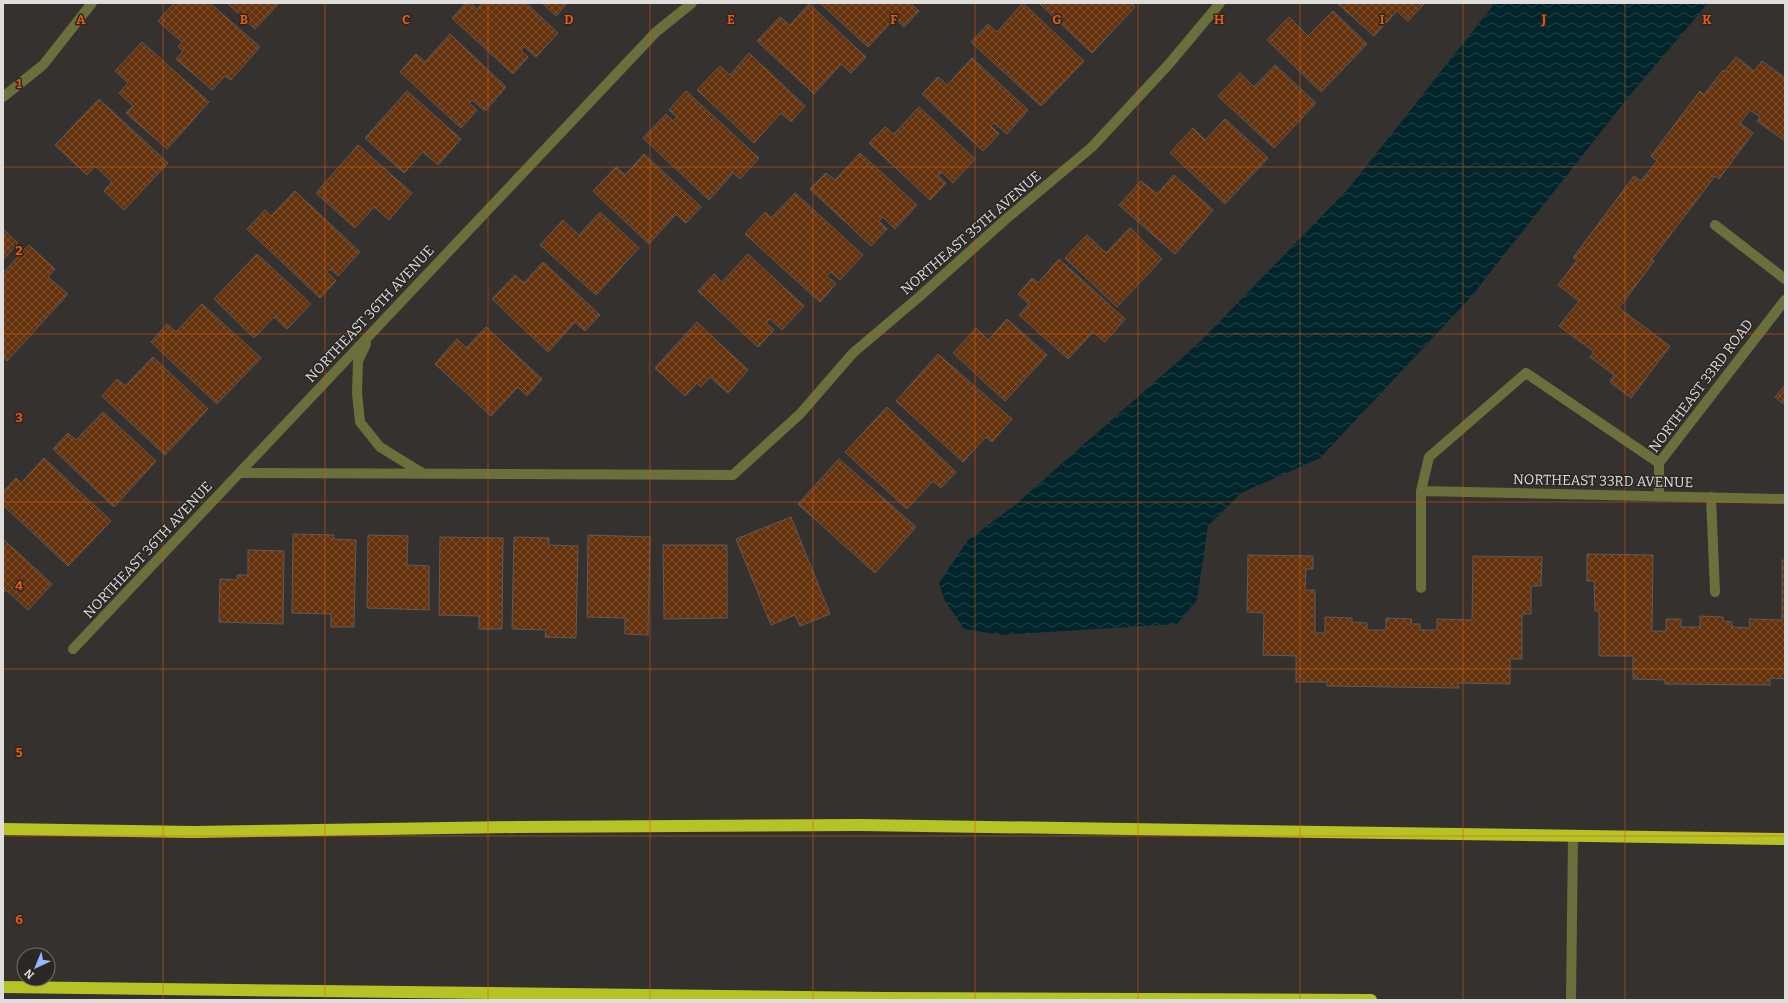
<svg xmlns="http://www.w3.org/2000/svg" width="1788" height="1003" font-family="Bitter,serif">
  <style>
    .water { fill: url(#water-waves) }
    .building { fill: url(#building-cross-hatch); stroke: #5e5a58 }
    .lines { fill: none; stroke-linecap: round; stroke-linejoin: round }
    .minor { stroke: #69703b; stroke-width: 10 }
    .highway { stroke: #b6c325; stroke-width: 12 }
    .grid { fill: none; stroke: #e8590c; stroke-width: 1; stroke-opacity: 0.55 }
    .labels { text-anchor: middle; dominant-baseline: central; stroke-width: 3; stroke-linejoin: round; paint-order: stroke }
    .street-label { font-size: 14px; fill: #dfdedc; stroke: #2a2725 }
    .grid-label { font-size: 13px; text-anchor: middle; font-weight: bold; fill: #e8590c; stroke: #2a2725; stroke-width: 3; stroke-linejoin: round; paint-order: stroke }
  </style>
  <defs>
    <pattern id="water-waves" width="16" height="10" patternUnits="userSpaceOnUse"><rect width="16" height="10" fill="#00262b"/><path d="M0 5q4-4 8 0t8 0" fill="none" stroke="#254549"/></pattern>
    <pattern id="building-cross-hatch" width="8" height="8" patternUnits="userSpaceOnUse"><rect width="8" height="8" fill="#64330e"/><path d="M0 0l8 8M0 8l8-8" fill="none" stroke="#7a5030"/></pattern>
  </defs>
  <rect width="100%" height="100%" fill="#34312f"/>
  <path class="water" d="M1495 3H1708L1630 95 1470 298 1320 458 1241 493 1208 526 1197 600 1177 624 1002 635 964 629 944 599 939 583 968 540 1014 506 1200 342 1349 188Z"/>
  <path class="building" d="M174 3H210L260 47 231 80 225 76 212 90 176 59 183 51 178 47 182 42 158 21Z
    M227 3H279L255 29Z
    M466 3H471L477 9 482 3H526L558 33 536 57 524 46 521 50 528 57 513 74 452 18Z
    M542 3H567L556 16Z
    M820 3H911L919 11 904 27 895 18 868 47Z
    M1023 3 1084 61 1041 106 971 42 988 24 997 32Z
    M1039 3H1131L1135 7 1092 53Z
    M1337 3H1425L1408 21 1397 11 1374 36Z
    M809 4 866 57 851 73 841 64 814 94 757 41 780 17 790 25Z
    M1333 11 1367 44 1321 92 1267 40 1289 17 1308 36Z
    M450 34 506 87 485 111 472 100 469 103 477 110 461 128 400 72 416 54 425 62Z
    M142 42 209 102 167 149 126 113 133 106 119 93 128 83 115 71Z
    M749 53 805 106 791 122 781 113 754 143 697 90 720 66 730 75Z
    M1736 57 1754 71 1762 61 1785 78V141L1757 121 1760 117 1750 110 1740 123 1753 133 1719 179 1715 176 1652 259 1654 261 1619 308 1670 346 1631 398 1610 382 1614 375 1590 357 1594 352 1559 326 1579 301 1558 285 1577 260 1573 258 1634 176 1641 181 1657 161 1651 156 1700 91 1704 95 1723 70 1724 72Z
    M972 58 1028 110 1007 134 994 123 991 126 999 134 983 151 922 94 938 77 947 85Z
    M1275 65 1316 103 1274 148 1218 96 1240 73 1254 87Z
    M407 91 461 139 438 165 423 152 404 173 365 138Z
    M686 91 759 158 740 179 733 173 709 200 643 138 666 114 673 121 677 117 669 110Z
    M99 99 168 163 124 210 104 191 112 182 95 166 87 175 55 145Z
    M919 107 975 159 953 183 942 172 938 176 946 183 930 200 869 143 885 127 894 134Z
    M1225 119 1268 158 1225 204 1170 153 1193 128 1205 140Z
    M358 145 412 193 389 220 374 207 355 228 316 193Z
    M860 153 917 205 895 229 883 217 879 221 887 229 871 246 810 189 826 173 835 180Z
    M644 154 701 207 686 223 676 214 649 244 593 191 616 167 625 175Z
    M1174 175 1213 210 1175 254 1119 205 1141 181 1157 194Z
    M295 191 360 252 338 276 330 269 327 272 336 281 320 298 247 229 265 210 271 216Z
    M795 193 863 255 840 280 831 272 827 276 836 284 820 302 745 234 765 212 771 218Z
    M600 212 639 248 596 295 540 245 563 220 579 235Z
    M1130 228 1162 259 1117 307 1065 258 1087 235 1106 253Z
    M3 229 18 243 3 260Z
    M29 245 55 269 48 277 68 294 7 361 3 357V273Z
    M257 254 311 304 287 329 274 317 254 338 214 299Z
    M748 254 804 306 782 330 770 319 766 323 774 330 758 347 698 291 714 274 722 282Z
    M1059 259 1125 319 1105 342 1093 332 1068 359 1019 315 1029 304 1018 294 1032 278 1038 283Z
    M543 262 600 315 585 331 575 322 548 352 492 299 515 275 524 283Z
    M202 304 261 358 217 404 151 342 167 324 176 332Z
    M1007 319 1047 355 1005 401 953 353 976 328 988 340Z
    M697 322 748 370 728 393 710 377 701 387 697 383 685 396 655 368Z
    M486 327 542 379 527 396 518 387 491 416 435 364 457 339 466 348Z
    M938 354 1012 419 992 442 986 437 963 462 896 401Z
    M153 357 208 409 165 455 102 396 117 379 125 386Z
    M1785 385V405L1775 397Z
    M887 407 956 472 941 488 933 481 907 509 845 452Z
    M103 412 156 461 114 507 53 449 68 433 76 440Z
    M44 458 111 521 68 566 3 505V492L16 478 21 483Z
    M839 459 916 527 875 573 798 504Z
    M791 517 830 614 800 626 795 615 771 625 736 539Z
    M293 534 334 535 333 539 356 540 354 627H331V614L292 613Z
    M368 535 408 536 407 565 429 566V610L367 608Z
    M588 535 650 537 648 635 625 634V618L587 617Z
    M440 537 503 538 502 629H479V616L439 615Z
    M514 537 549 538V545L578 546 576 638 545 637 546 630 512 629Z
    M3 539 52 584 28 610 6 590 3 593Z
    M663 545H727V618L664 619Z
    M248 550 284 551 283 624 219 622 220 579 237 580V575H248Z
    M1587 554 1653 555 1652 631H1666V619H1681V627H1700V616L1723 617V621L1732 622V627L1750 628 1749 619 1782 620V560H1785V679L1770 678V685L1665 684V680L1633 679V656H1599V611H1595L1594 581H1587Z
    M1248 555 1313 556V569H1306L1305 590H1315V633H1325V617L1352 618V622L1367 623V630H1386V618L1412 619 1411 624H1420V630H1437V619L1472 620 1473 556 1542 557 1541 586H1531V614H1522V659H1510V684L1458 683 1459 688 1327 686V682H1296V656L1263 655 1264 613 1247 612Z"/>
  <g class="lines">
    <path class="minor" d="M3 97 43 65 92 3
      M1715 225 1785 279
      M366 344 358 361 357 393 360 422 380 447 424 474
      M240 473 733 475 800 414 853 353 919 297 1006 219 1092 147 1169 64 1220 3
      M1421 491 1785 499
      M1659 496V463L1785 300
      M1711 497 1715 592
      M1421 588V491L1429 457 1526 373 1659 463
      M73 649 656 32 692 3
      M1571 1000 1573 836"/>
    <path class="highway" d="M3 829 194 832 518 827 861 825 1785 839
      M3 987 885 998 1371 1000"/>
  </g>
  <path class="grid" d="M163 3V1000M325 3V1000M488 3V1000M650 3V1000M813 3V1000M975 3V1000M1138 3V1000M1300 3V1000M1463 3V1000M1625 3V1000M3 167H1785M3 334H1785M3 502H1785M3 669H1785M3 836H1785"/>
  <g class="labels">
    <g class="street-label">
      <text transform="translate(971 233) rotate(-41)">NORTHEAST 35TH AVENUE</text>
      <text transform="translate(370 314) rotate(-47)">NORTHEAST 36TH AVENUE</text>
      <text transform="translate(1701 386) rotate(-53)">NORTHEAST 33RD ROAD</text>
      <text transform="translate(1603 481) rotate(1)">NORTHEAST 33RD AVENUE</text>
      <text transform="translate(148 550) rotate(-47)">NORTHEAST 36TH AVENUE</text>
    </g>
  </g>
  <g class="grid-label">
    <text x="81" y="24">A</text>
    <text x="244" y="24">B</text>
    <text x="406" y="24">C</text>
    <text x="569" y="24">D</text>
    <text x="731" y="24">E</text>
    <text x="894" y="24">F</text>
    <text x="1057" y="24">G</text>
    <text x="1219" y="24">H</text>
    <text x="1382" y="24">I</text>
    <text x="1544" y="24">J</text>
    <text x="1707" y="24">K</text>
    <text x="19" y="88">1</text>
    <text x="19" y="255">2</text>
    <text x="19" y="422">3</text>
    <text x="19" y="590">4</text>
    <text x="19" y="757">5</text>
    <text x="19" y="924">6</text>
  </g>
  <rect width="1788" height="1003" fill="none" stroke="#dfdedc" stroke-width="8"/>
  <g transform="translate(36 967) rotate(224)"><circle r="19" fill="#2a2725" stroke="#72706e"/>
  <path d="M0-3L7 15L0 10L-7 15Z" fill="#98b5fd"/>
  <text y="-6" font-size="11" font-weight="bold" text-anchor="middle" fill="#dfdedc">N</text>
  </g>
</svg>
